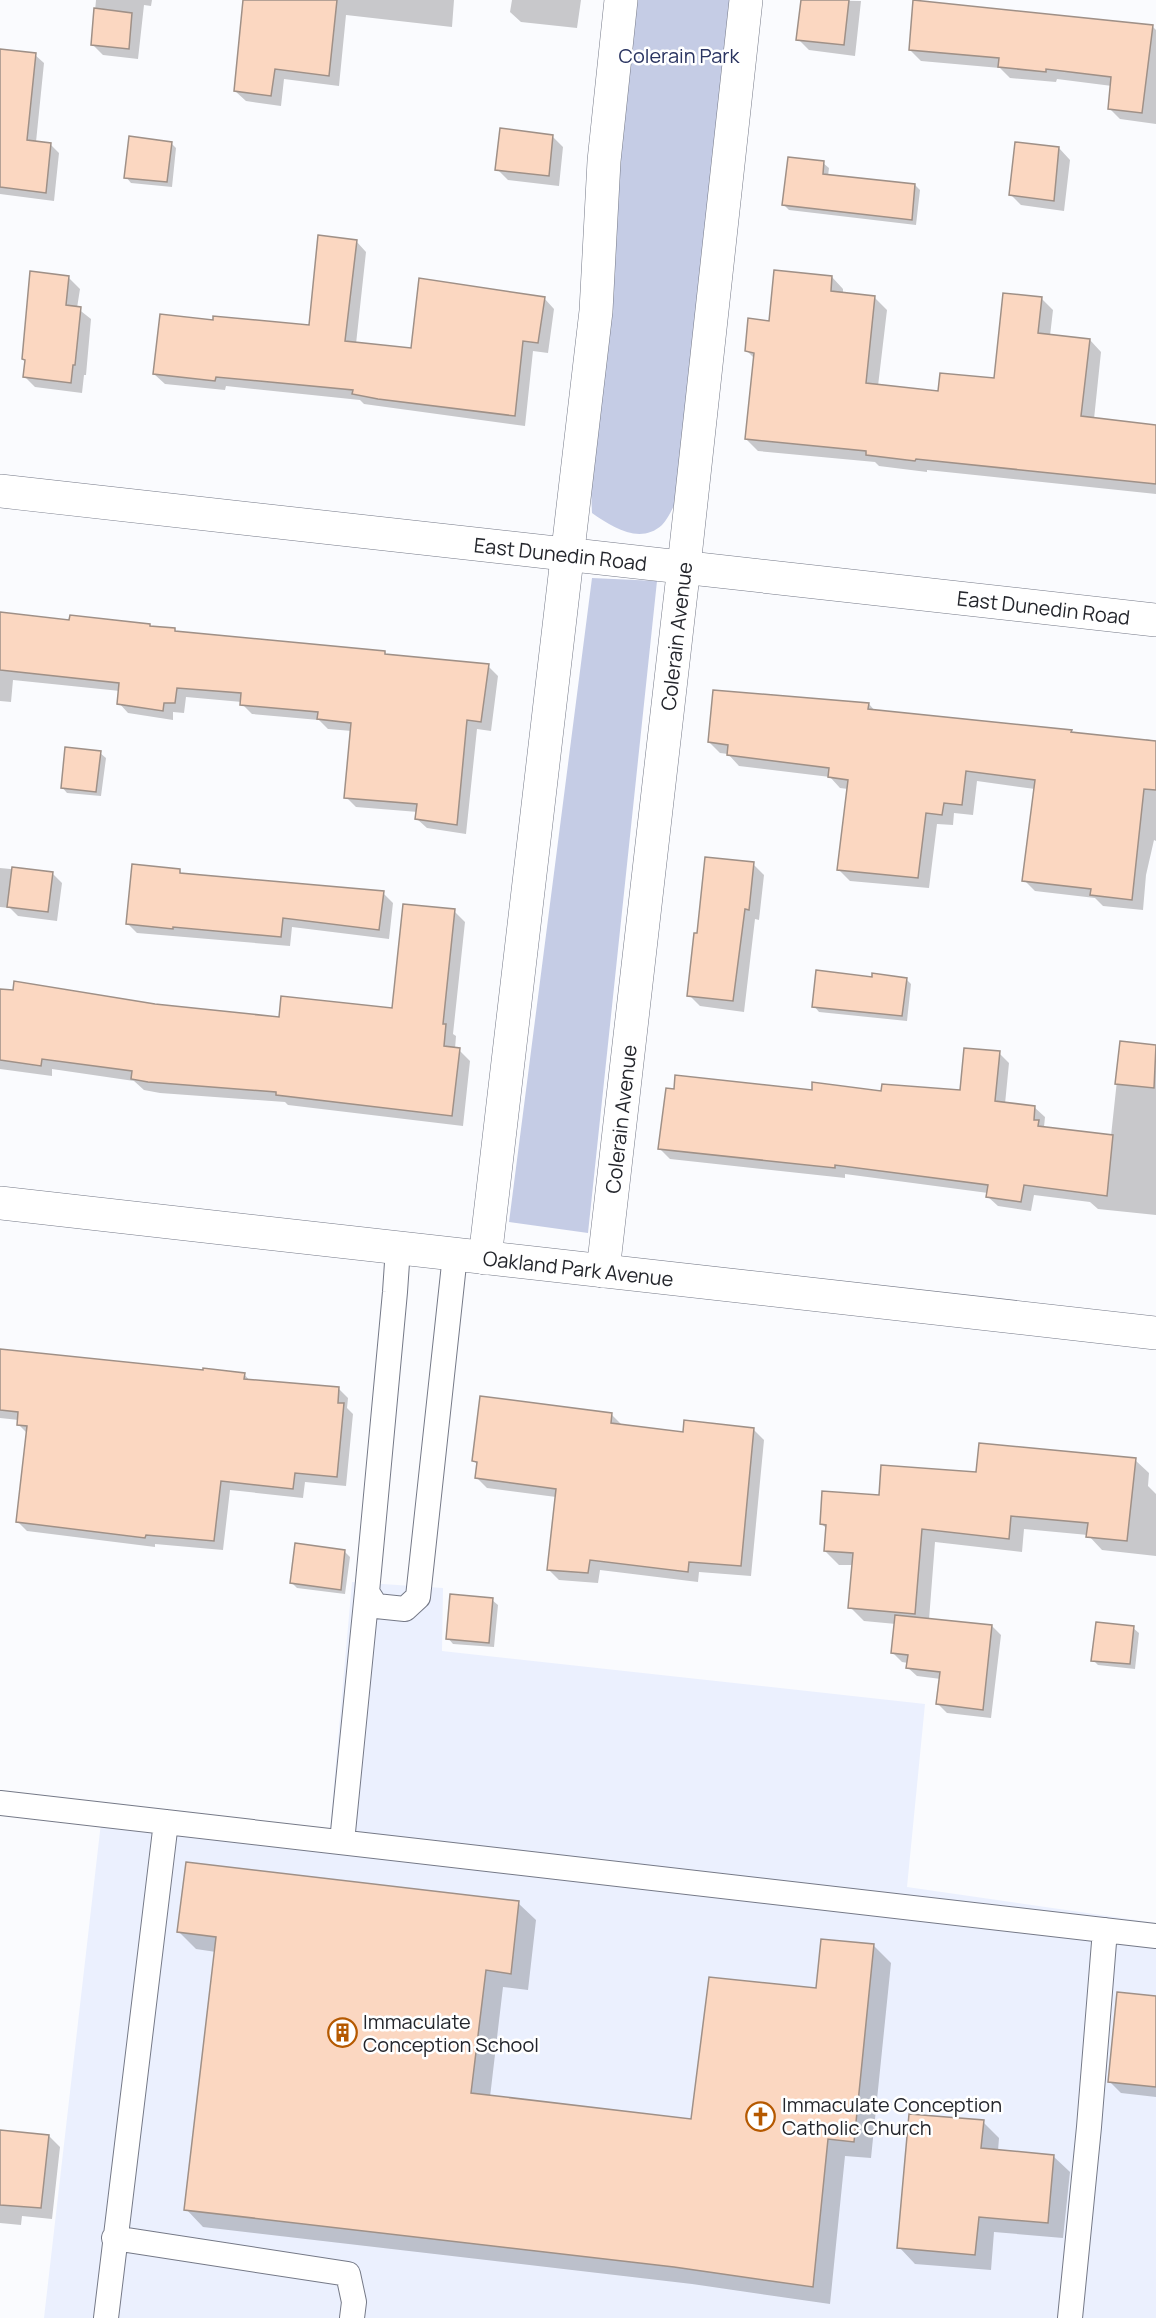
<svg xmlns="http://www.w3.org/2000/svg" width="1156" height="2318" font-family="Manrope,sans-serif">
  <style>
    .built { fill: #ebf0fe }
    .green { fill: #c5cce5 }
    .shadow { fill: #0003 }
    .building { fill: #fbd7c1; stroke: #9f9087; stroke-width: 1.5 }
    .lines { fill: none; stroke-linecap: round; stroke-linejoin: round }
    .service-casing { stroke: #757987; stroke-width: 26 }
    .minor-casing { stroke: #757987; stroke-width: 34 }
    .service { stroke: #fff; stroke-width: 24 }
    .minor { stroke: #fff; stroke-width: 33 }
    .labels { text-anchor: middle; dominant-baseline: central; stroke-width: 5; stroke-linejoin: round; paint-order: stroke }
    .park-label { font-size: 20px; fill: #2a3461; stroke: #fff }
    .street-label { font-size: 20px; fill: #24262c; stroke: #fff }
    .poi-label { font-size: 20px; fill: #24262c; stroke: #fff; text-anchor: start }
  </style>
  <rect width="100%" height="100%" fill="#fafbfe"/>
  <path class="built" d="M352 1582 443 1588 442 1651 925 1704 907 1887 1156 1923V2318H44L102 1814 329 1841Z"/>
  <path class="green" d="M633 0H735L677 500C673 507 668 519 662 525 640 545 612 527 592 513L591 490Z
    M592 578 657 581 588 1233 509 1222Z"/>
  <path class="shadow" d="M96 0H152L151 6 144 5 138 59 103 55 92 44Z
    M244 0H454L452 27 346 15 339 86 284 79 281 106 246 101 235 91Z
    M512 0H581L577 28 521 22 510 12Z
    M802 0 861 1 855 56 809 50 798 39Z
    M1152 26 1156 30V124L1120 119 1109 108 1112 86 1057 79 1056 82 1010 78 1000 68 921 61 910 50Z
    M0 51 35 55 44 63 36 142 50 144 59 153 54 201 0 194Z
    M552 136 563 147 559 186 508 180 497 169Z
    M171 143 176 148 172 187 131 183 126 177Z
    M1059 148 1070 160 1064 211 1021 205 1010 194Z
    M823 163 829 168 828 176 915 185 920 190 916 225 789 210 784 205Z
    M356 241 366 252 356 344 413 350 544 298 554 309 548 353 533 351 525 426 364 404 360 400 226 386 225 390 165 384 154 374 214 322 310 326Z
    M832 277 843 289V294L875 298 887 310 878 386 940 392 995 380 1041 298 1053 310 1050 336 1090 340 1101 352 1094 419 1156 427V494L927 470V472L879 466 875 462 758 451 746 439 755 359 747 351 770 323Z
    M69 278 80 289 77 308 91 319 86 375H84L82 393 35 387 24 376 26 361 24 359Z
    M0 614 174 630 177 632 384 653 388 656 488 666 498 676 491 731 477 729 466 834 427 828 417 819 418 812 356 807 346 797 352 731 328 729 319 720 252 714 242 704V702L186 697 184 713 173 712V720L128 713 119 703 120 691 13 680 11 702 0 701Z
    M869 704 876 712 1071 731 1073 734 1145 742 1146 739 1156 741V841L1154 840 1146 875 1143 910 1103 906 1095 898 1035 891 1024 880 1035 789 977 781 973 815 954 813 953 825 937 824 929 888 850 881 839 870 848 789 840 788 830 777 739 766 728 754 720 753 709 742Z
    M100 753 106 758 101 796 67 793 62 787Z
    M753 864 764 875 759 920 755 919 744 1012 700 1006 689 995 699 935Z
    M0 868 52 873 62 883 57 921 18 916 10 908 0 907Z
    M179 871 184 875 383 893 393 903 389 939 292 927 290 946 137 933 127 923Z
    M454 911 465 922 453 1034 456 1036 455 1049 459 1050 470 1061 463 1126 288 1105 285 1102 160 1093 144 1090 134 1081 52 1069V1076L0 1069V990L280 1019 393 1010Z
    M873 979H906L911 984 907 1021 819 1012 814 1006Z
    M1121 1043 1156 1047V1215L1098 1209 1090 1202 1034 1195 1031 1211 998 1206 987 1196 988 1193 845 1174V1178L670 1159 660 1149 813 1092H962L999 1053 1009 1063 1005 1104 1034 1107 1045 1117 1044 1127 1111 1136Z
    M0 1351 244 1374 250 1381 338 1388 348 1398 347 1408 353 1414 346 1486 305 1482 303 1498 230 1490 223 1550 155 1544V1547L27 1531 17 1521 28 1434 19 1425V1420L0 1418Z
    M612 1415 623 1426 684 1433 753 1429 764 1440 751 1576 699 1572 698 1582 600 1570 598 1583 559 1580 548 1569 556 1497 487 1488 477 1478 478 1465 474 1461Z
    M1135 1460 1149 1473 1148 1486 1156 1494V1556L1102 1550 1088 1535 1024 1529 1022 1552 935 1542 929 1620 992 1626 1001 1635 991 1718 947 1713 938 1704 941 1679 917 1676 907 1667 908 1663 902 1662 893 1653 896 1624 864 1621 850 1607 854 1565H839L825 1551 827 1529 822 1524 880 1496 977 1474Z
    M344 1551 350 1557 345 1594 297 1588 292 1583Z
    M492 1600 498 1605 494 1647 453 1644 448 1638Z
    M1133 1628 1139 1633 1135 1669 1098 1665 1093 1660Z
    M518 1903 536 1920 528 1990 503 1987 490 2097 692 2120 817 1990 874 1946 891 1963 871 2158 845 2156 830 2304 692 2284 203 2227 186 2209 216 1952 196 1949 179 1932Z
    M1156 1997V2097L1121 2093 1110 2082Z
    M983 2122 999 2138 998 2151 1053 2156 1070 2172 1063 2238 994 2232 991 2270 915 2264 899 2247Z
    M0 2131 49 2136 60 2147 52 2219 22 2216 21 2225 0 2223Z"/>
  <path class="building" d="M243 0H337L329 76 275 69 271 96 234 91Z
    M801 0H849L844 45 796 40Z
    M913 0 1153 25 1142 113 1108 109 1111 77 1046 69V72L998 67 999 58 909 50Z
    M94 8 132 13 129 49 91 45Z
    M0 49 36 53 27 140 51 143 46 193 0 187Z
    M500 128 553 135 549 176 495 170Z
    M129 136 172 142 167 182 124 178Z
    M1015 142 1059 147 1054 201 1009 195Z
    M788 157 824 161 823 174 915 184 912 220 782 205Z
    M318 235 357 240 345 341 411 348 419 278 545 297 538 343 523 341 515 416 378 399 352 394 353 390 216 377 215 381 153 374 160 314 213 320V316L309 325Z
    M774 270 832 276 831 291 875 296 866 383 938 391 940 373 994 378 1003 293 1042 297 1038 333 1090 339 1081 416 1156 425V484L916 459 915 461 866 455V451L745 439 754 353 745 351 748 318 769 321Z
    M30 271 69 276 66 305 81 307 75 365H73L71 383 23 377 25 360 22 359Z
    M0 612 69 620 70 615 150 624V626L175 628V631L385 651V654L489 664 481 722 467 720 457 825 415 819 417 804 344 798 351 723 317 719 318 712 240 705 241 693 177 688 175 703H164L163 711 117 704 119 683 0 670Z
    M713 690 869 703 868 709 1072 730 1071 732 1156 741V790L1144 789 1132 900 1090 895 1091 889 1022 881 1035 780 966 771 962 805 944 803 942 815 926 813 918 878 837 870 848 780 828 777 829 768 727 755 728 745 708 742Z
    M65 747 101 751 96 792 61 788Z
    M705 857 754 862 749 910 745 909 733 1001 687 996 694 933H697Z
    M132 864 180 869V873L384 891 379 930 283 918 281 937 173 927V929L126 924Z
    M12 867 53 872 48 912 7 907Z
    M403 904 455 909 443 1024H446L444 1046 460 1048 452 1116 276 1095V1092L148 1082 131 1079 132 1071 42 1059 41 1066 0 1060V989L13 990 14 981 155 1004 279 1017 281 996 392 1008Z
    M816 970 872 977V973L907 978 902 1016 812 1007Z
    M1120 1041 1156 1045 1154 1088 1115 1084Z
    M964 1048 1000 1051 995 1101 1035 1106 1034 1120H1039L1038 1126 1113 1135 1107 1196 1024 1185 1021 1202 986 1197 988 1185 835 1165V1168L658 1149 666 1088 674 1089 675 1075 812 1090V1082L881 1091 882 1084 960 1090Z
    M0 1349 203 1370V1368L245 1373 244 1379 339 1387 338 1403H344L337 1477 295 1473 293 1489 221 1481 214 1541 146 1535 145 1538 16 1522 27 1426 17 1425 18 1412 0 1410Z
    M480 1396 612 1413 611 1423 683 1432 684 1420 754 1428 741 1566 689 1562 688 1572 590 1560 588 1573 547 1570 556 1489 475 1478 477 1462 472 1461Z
    M979 1443 1136 1458 1127 1541 1086 1537 1088 1523 1011 1516 1009 1539 922 1529 915 1614 848 1608 853 1553 824 1551 826 1525 820 1524 822 1491 879 1495 881 1465 976 1472Z
    M295 1543 345 1550 341 1590 290 1583Z
    M450 1594 493 1598 489 1643 446 1639Z
    M895 1615 992 1625 983 1710 936 1704 940 1672 906 1668 908 1655 891 1653Z
    M1096 1622 1134 1626 1130 1664 1091 1661Z
    M186 1862 519 1901 511 1974 486 1970 471 2093 691 2119 709 1977 816 1988 821 1939 874 1944 854 2142 828 2139 813 2287 674 2267 184 2210 216 1937 177 1932Z
    M1117 1992 1156 1996V2087L1108 2082Z
    M909 2114 984 2120 981 2148 1054 2155 1048 2223 979 2217 975 2255 897 2248Z
    M0 2130 49 2135 41 2208 0 2205Z"/>
  <g class="lines">
    <defs>
      <path id="service" d="M398 1248 395 1292 367 1592 376 1606 405 1609 418 1597 455 1255
        M0 1803 1156 1936
        M342 1842 367 1592
        M114 2238 348 2274 354 2302 352 2318
        M106 2318 166 1822
        M1070 2318 1089 2127 1105 1930"/>
      <g id="minor">
        <path id="s1" d="M0 491C385 536 771 575 1156 620"/>
        <path id="s2" d="M0 1203 1156 1333"/>
        <path d="M485 1258 596 311 604 161 621 0"/>
        <path id="s3" d="M603 1271 684 566 746 0"/>
      </g>
    </defs>
    <use href="#service" class="service-casing"/>
    <use href="#minor" class="minor-casing"/>
    <use href="#service" class="service"/>
    <use href="#minor" class="minor"/>
  </g>
  <defs>
    <symbol id="building-ring" viewBox="-11 -11 22 22"><circle r="9.5" fill="#fff" stroke="#b55900" stroke-width="1.5"/><path d="M-4-6H4V6H1V3H-1V6H-4ZM-2.5-4.3h1.7v1.8h-1.7ZM.8-4.3h1.7v1.8H.8ZM-2.5-1h1.7V.8h-1.7ZM.8-1h1.7V.8H.8Z" fill="#b55900"/></symbol>
    <symbol id="church-ring" viewBox="-11 -11 22 22"><circle r="9.5" fill="#fff" stroke="#b55900" stroke-width="1.5"/><path d="M-1.2-6h2.4v3.5h3.3v2.4h-3.3V6h-2.4V-.1h-3.3v-2.4h3.3Z" fill="#b55900"/></symbol>
  </defs>
  <g fill-rule="evenodd">
    <use href="#building-ring" x="326" y="2016" width="33" height="33"/>
    <use href="#church-ring" x="744" y="2100" width="33" height="33"/>
  </g>
  <g class="labels">
    <g class="park-label">
      <text x="679" y="55">Colerain Park</text>
    </g>
    <g class="street-label">
      <text stroke="none"><textPath href="#s1" startOffset="564">East Dunedin Road</textPath></text>
      <text stroke="none"><textPath href="#s1" startOffset="1050">East Dunedin Road</textPath></text>
      <text stroke="none"><textPath href="#s3" startOffset="639">Colerain Avenue</textPath></text>
      <text stroke="none"><textPath href="#s3" startOffset="153">Colerain Avenue</textPath></text>
      <text stroke="none"><textPath href="#s2" startOffset="582">Oakland Park Avenue</textPath></text>
    </g>
    <g class="poi-label">
      <text x="363" y="2021">Immaculate<tspan x="363" dy="23">Conception School</tspan></text>
      <text x="782" y="2104">Immaculate Conception<tspan x="782" dy="23">Catholic Church</tspan></text>
    </g>
  </g>
</svg>
